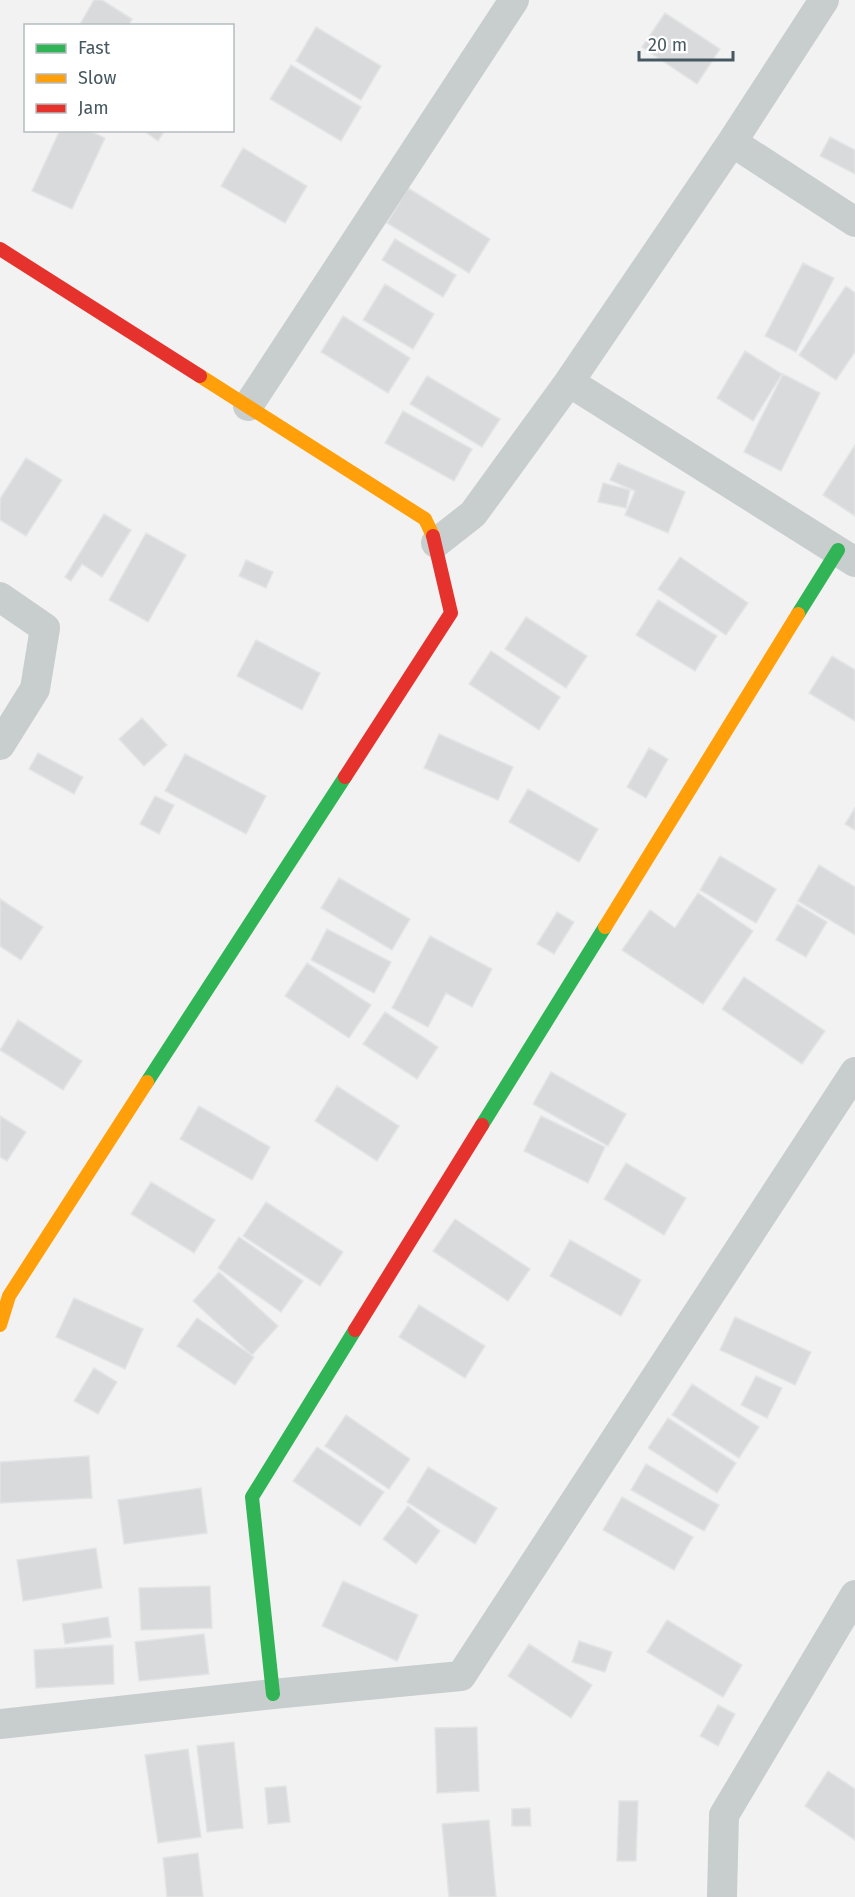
<svg xmlns="http://www.w3.org/2000/svg" width="855" height="1897" font-family="'Fira Sans',sans-serif">
  <style>
    .building { fill: #d9dadb; stroke: #e3e4e5; stroke-width: 1.5 }
    .lines { fill: none; stroke-linecap: round; stroke-linejoin: round }
    .street { stroke: #c8cdce; stroke-width: 30 }
    .fast { stroke: #30b455; stroke-width: 14 }
    .slow { stroke: #ff9f0a; stroke-width: 14 }
    .jam { stroke: #e5322d; stroke-width: 14 }
  </style>
  <rect width="100%" height="100%" fill="#f2f2f2"/>
  <path class="building" d="M94 0H102L132 19 128 26H79Z
    M665 13 720 49 697 84 642 47Z
    M316 27 381 66 361 100 296 61Z
    M291 65 361 107 341 141 270 99Z
    M60 130H88L105 138 72 209 32 191Z
    M143 130H165L158 141Z
    M830 137 855 150V174L820 156Z
    M243 148 307 186 285 223 221 186Z
    M408 188 490 239 469 273 387 223Z
    M395 239 456 275 443 297 382 260Z
    M803 263 834 278 796 352 765 336Z
    M385 284 434 314 413 349 363 320Z
    M846 286 855 293V352L836 380 799 355Z
    M343 316 410 358 388 393 321 352Z
    M745 351 782 374 753 421 717 398Z
    M783 374 820 393 781 471 744 452Z
    M427 376 500 419 482 447 410 404Z
    M403 411 472 449 454 481 385 443Z
    M855 445V516L823 495Z
    M26 458 62 480 26 536 0 520V499Z
    M618 463 685 492 668 533 625 515 635 491 610 480Z
    M603 483 630 490 626 508 598 502Z
    M104 514 131 530 102 577 82 564 71 581 65 577Z
    M146 533 186 555 148 622 109 600Z
    M680 557 748 603 726 635 658 589Z
    M246 560 273 572 266 588 239 576Z
    M658 600 717 636 695 671 636 635Z
    M526 617 587 656 566 688 505 649Z
    M256 640 320 673 302 710 237 676Z
    M491 651 560 697 539 730 469 684Z
    M832 656 855 670V721L809 693Z
    M142 718 167 745 144 766 119 739Z
    M439 734 513 767 498 800 424 768Z
    M649 748 668 759 646 798 627 787Z
    M38 753 83 777 74 794 29 769Z
    M185 754 266 796 246 834 165 791Z
    M528 789 598 829 579 862 509 822Z
    M155 796 174 805 159 834 140 824Z
    M855 808V830L845 824Z
    M720 856 776 889 756 923 700 890Z
    M819 865 855 887V935L798 901Z
    M339 878 410 919 392 950 321 908Z
    M698 893 753 931 703 1004 622 950 650 910 675 928Z
    M0 899 43 927 21 960 0 946Z
    M797 904 827 922 806 957 776 940Z
    M557 912 574 922 554 954 537 944Z
    M327 929 391 962 374 993 311 960Z
    M430 936 492 969 472 1007 446 993 428 1027 392 1008Z
    M307 963 371 1005 349 1038 285 996Z
    M744 977 825 1031 802 1064 722 1009Z
    M385 1012 438 1047 417 1079 363 1044Z
    M18 1020 82 1061 63 1090 0 1050Z
    M551 1072 626 1114 608 1146 533 1104Z
    M337 1086 399 1126 377 1161 315 1121Z
    M199 1106 270 1147 252 1180 180 1139Z
    M0 1116 26 1132 7 1161 0 1157Z
    M541 1116 605 1147 588 1183 524 1151Z
    M626 1163 686 1198 664 1235 604 1199Z
    M151 1182 215 1220 194 1253 131 1214Z
    M266 1202 343 1252 320 1286 243 1236Z
    M455 1219 530 1269 508 1301 433 1251Z
    M239 1237 303 1281 281 1312 218 1268Z
    M570 1240 641 1280 621 1316 550 1276Z
    M219 1272 278 1326 252 1355 193 1301Z
    M74 1298 143 1329 125 1369 56 1337Z
    M419 1305 485 1346 465 1378 399 1337Z
    M735 1317 811 1352 795 1385 720 1350Z
    M197 1318 254 1357 235 1385 177 1346Z
    M94 1368 117 1382 98 1414 74 1401Z
    M756 1376 782 1388 767 1418 741 1405Z
    M692 1384 759 1427 739 1458 672 1415Z
    M346 1415 410 1459 389 1489 325 1446Z
    M668 1418 736 1463 717 1493 648 1448Z
    M317 1447 384 1492 360 1526 293 1481Z
    M89 1456 92 1498 0 1503V1462Z
    M646 1464 719 1505 704 1531 631 1490Z
    M428 1467 497 1508 475 1544 407 1502Z
    M201 1488 207 1533 124 1544 118 1500Z
    M622 1497 693 1537 674 1570 603 1530Z
    M408 1506 440 1531 416 1564 383 1539Z
    M96 1548 102 1588 23 1601 17 1560Z
    M343 1581 418 1615 397 1661 322 1626Z
    M210 1586 212 1628 141 1630 139 1588Z
    M108 1617 111 1637 65 1644 62 1624Z
    M667 1620 742 1665 723 1697 647 1652Z
    M204 1634 209 1674 139 1681 135 1642Z
    M579 1641 612 1652 605 1672 572 1662Z
    M529 1644 592 1685 571 1718 508 1676Z
    M113 1645 114 1684 36 1688 34 1650Z
    M718 1705 735 1714 718 1746 700 1736Z
    M477 1727 479 1791 437 1793 435 1728Z
    M234 1742 243 1828 207 1832 197 1746Z
    M188 1749 201 1837 158 1843 145 1755Z
    M828 1771 855 1789V1840L805 1806Z
    M286 1786 290 1822 268 1824 265 1788Z
    M619 1801H638L636 1861H617Z
    M530 1808 531 1826H512V1809Z
    M489 1820 496 1897H449L442 1824Z
    M198 1853 203 1897H167L163 1858Z"/>
  <g class="lines">
    <path class="street" d="M732 142 855 222
      M569 382 855 562
      M248 406 514 0
      M436 543 473 514 569 382 732 142 824 0
      M0 597 45 628 35 689 0 745
      M0 1724 273 1694 461 1676 855 1072
      M722 1897 724 1815 855 1595"/>
    <path class="fast" d="M798 614 838 550
      M147 1082 345 777
      M482 1125 605 927
      M273 1694 252 1497 355 1330"/>
    <path class="slow" d="M200 376 425 519 433 536
      M605 927 798 614
      M0 1325 9 1296 147 1082"/>
    <path class="jam" d="M0 249 200 376
      M345 777 451 613 433 536
      M355 1330 482 1125"/>
  </g>
  <rect x="24" y="24" width="210" height="108" fill="#ffffff" stroke="#b5bdbf" stroke-width="1.5"/>
  <rect x="36" y="44" width="30" height="9" fill="#30b455" stroke="#b5bdbf" stroke-width="1.5"/>
  <text x="78" y="54" font-size="18" fill="#475960">Fast</text>
  <rect x="36" y="74" width="30" height="9" fill="#ff9f0a" stroke="#b5bdbf" stroke-width="1.5"/>
  <text x="78" y="84" font-size="18" fill="#475960">Slow</text>
  <rect x="36" y="104" width="30" height="9" fill="#e5322d" stroke="#b5bdbf" stroke-width="1.5"/>
  <text x="78" y="114" font-size="18" fill="#475960">Jam</text>
  <path d="M639 51v9h94v-9" fill="none" stroke="#475960" stroke-width="3"/>
  <text x="648" y="51" font-size="18" fill="#475960" stroke="#ffffff" stroke-width="4.5" paint-order="stroke">20 m</text>
</svg>
